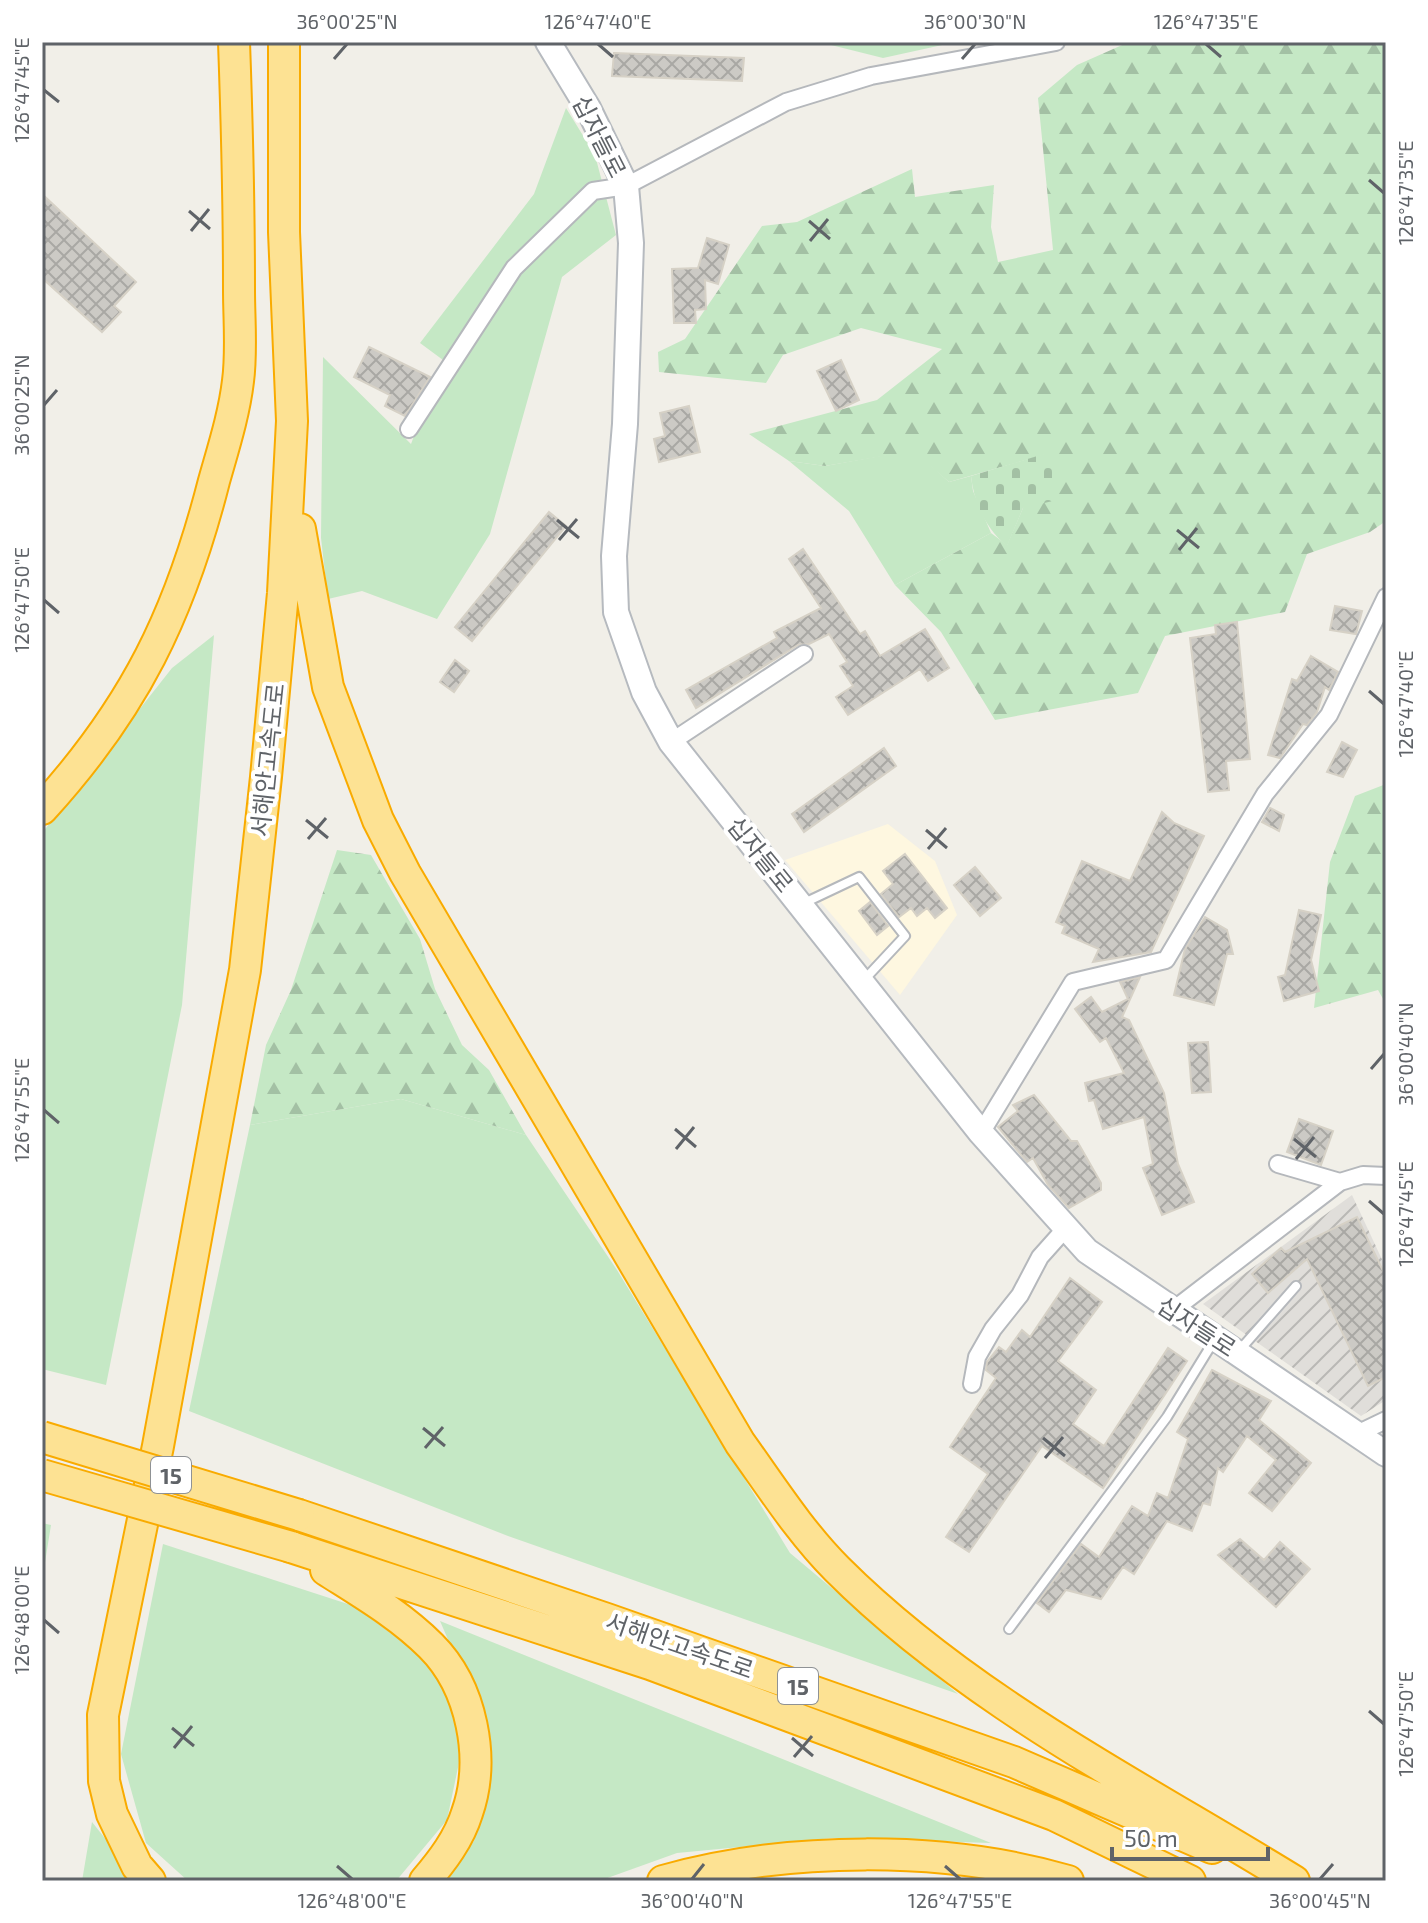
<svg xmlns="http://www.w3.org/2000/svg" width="1428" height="1923" font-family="'Exo 2','Noto Sans KR',sans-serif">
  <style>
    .commercial { fill: #fef7e0 }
    .industrial { fill: url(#industrial-furrows) }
    .grass { fill: #c5e8c5 }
    .forest { fill: url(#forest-firs) }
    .cemetery { fill: url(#cemetery-stones) }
    .building { fill: url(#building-cross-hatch); stroke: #d6d1c6; stroke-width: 2 }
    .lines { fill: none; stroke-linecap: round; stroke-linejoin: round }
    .service-casing { stroke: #b5b8bc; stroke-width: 12 }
    .minor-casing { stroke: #b5b8bc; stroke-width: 20 }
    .secondary-casing { stroke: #b6babf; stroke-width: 28 }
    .motorway-casing { stroke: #f9ab00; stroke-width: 34 }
    .service { stroke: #fff; stroke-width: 8 }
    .minor { stroke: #fff; stroke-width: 16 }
    .secondary { stroke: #fff; stroke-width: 24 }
    .motorway { stroke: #fde293; stroke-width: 30 }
    .motorway-bridge-casing { stroke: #f9ab00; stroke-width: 34; stroke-linecap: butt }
    .motorway-bridge { stroke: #fde293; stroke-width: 30 }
    .ticks { fill: none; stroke: #5f6368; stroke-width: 3 }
    .labels { text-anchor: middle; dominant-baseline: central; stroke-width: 8; stroke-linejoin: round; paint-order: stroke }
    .shield { fill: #fff; stroke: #8f9295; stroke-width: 2 }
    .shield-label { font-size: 22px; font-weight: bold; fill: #5f6368 }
    .street-label { font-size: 24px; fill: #5f6368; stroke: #fff }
    .neatline { fill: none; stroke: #5f6368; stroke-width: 3 }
    .ticks-label { font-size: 20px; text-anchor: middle; fill: #5f6368 }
  </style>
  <defs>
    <pattern id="industrial-furrows" width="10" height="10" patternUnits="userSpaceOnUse" patternTransform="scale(2)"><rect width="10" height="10" fill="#e0deda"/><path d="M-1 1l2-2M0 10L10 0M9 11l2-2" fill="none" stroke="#b9b8b5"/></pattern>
    <pattern id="forest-firs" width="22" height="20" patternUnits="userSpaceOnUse" patternTransform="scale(2)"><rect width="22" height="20" fill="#c5e8c5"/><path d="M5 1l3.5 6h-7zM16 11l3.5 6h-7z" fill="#a3c0a4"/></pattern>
    <pattern id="cemetery-stones" width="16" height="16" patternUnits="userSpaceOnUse" patternTransform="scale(2)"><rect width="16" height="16" fill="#c5e8c5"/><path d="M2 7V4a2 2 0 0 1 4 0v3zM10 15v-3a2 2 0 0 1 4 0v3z" fill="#a3c0a4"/></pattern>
    <pattern id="building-cross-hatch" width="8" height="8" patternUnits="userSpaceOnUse" patternTransform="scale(2)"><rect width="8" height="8" fill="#cccac5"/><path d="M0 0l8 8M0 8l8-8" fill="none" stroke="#a9a8a4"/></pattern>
  </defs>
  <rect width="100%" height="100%" fill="#f1efe8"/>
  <path class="commercial" d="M888 824 935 861 957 915 900 995 785 860Z"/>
  <path class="industrial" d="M1352 1195 1386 1268V1400L1361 1416 1203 1304Z"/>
  <path class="grass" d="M819 42H956L883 58Z
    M566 108 595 155 616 235 562 277 490 534 437 619 362 591 328 599 321 538 323 357 411 444 443 360 420 343 534 194Z
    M914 450 949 482 971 476 973 491 991 533 895 585 849 511 789 461 825 466Z
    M214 635 182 1005 106 1385 42 1369V833L172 668Z
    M401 1099 526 1135 617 1270 790 1553 958 1694 508 1536 189 1411 250 1125Z
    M42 1523 51 1525 42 1581Z
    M163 1544 354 1606 416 1652 469 1715 447 1820 396 1881H188L146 1843 121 1754Z
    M440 1621 991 1843 833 1838 677 1853 599 1881H440L474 1841 491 1739Z
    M92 1822 139 1881H82Z"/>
  <path class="forest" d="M1129 42H1386V521L1370 532 1307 554 1285 612 1165 636 1138 693 995 720 941 632 895 585 991 533 1007 545 1023 508 1057 451 949 482 913 451 825 466 789 461 749 434 877 400 942 349 861 328 783 355 766 383 659 372 658 352 685 339 762 226 797 222 912 169 915 197 994 185 991 227 998 262 1053 250 1038 98 1077 65Z
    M1386 784V1004L1378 990 1314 1008 1330 862 1355 796Z
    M337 850 371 855 420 939 435 989 462 1045 489 1070 526 1135 401 1099 250 1125 266 1045 291 990Z"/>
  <path class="cemetery" d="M1057 450V500L1023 508 1007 546C986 529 974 503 971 476Z"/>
  <path class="building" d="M614 53 744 58 742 81 612 76Z
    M42 194 136 282 114 306 121 312 102 332 42 278Z
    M707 238 729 245 718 284 705 280 706 309 695 310 696 323H674L672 269 698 268Z
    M369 347 430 377 405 416 385 406 390 395 354 377Z
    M841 360 859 400 836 411 817 371Z
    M689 406 700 452 659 462 654 439 665 436 660 413Z
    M549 512 566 526 472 641 455 627Z
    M803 549 860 634 865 631 880 656 925 629 949 668 928 681 920 669 848 715 836 697 853 686 840 666 847 662 829 634 809 644 798 645 696 708 686 690 777 638 774 632 821 608 789 559Z
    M1335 606 1362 611 1356 634 1330 630Z
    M1237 622 1250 759 1226 761 1229 790 1208 792 1190 638 1216 634 1215 625Z
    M1311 656 1338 672 1329 690 1325 687 1317 712 1307 725 1303 724 1280 758 1268 755 1292 679 1297 681Z
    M455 660 469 671 454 692 440 682Z
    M1342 742 1357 750 1343 777 1327 772Z
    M884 748 896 766 804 832 792 814Z
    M1270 808 1284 815 1279 831 1262 822Z
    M1162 812 1174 823 1204 836 1151 952 1093 962 1099 949 1062 933 1065 926 1056 922 1082 861 1130 881Z
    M905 854 947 908 935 918 927 908 917 916 911 908 899 917 881 894 893 884 883 871Z
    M975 867 1001 898 980 916 954 885Z
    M870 902 888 926 877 935 859 911Z
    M1299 910 1321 915 1311 960 1319 991 1284 1001 1278 977 1285 975Z
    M1205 917 1227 930 1233 954H1227L1214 1005 1174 995 1185 949Z
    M1140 977 1122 1017 1129 1020 1164 1093 1178 1164 1194 1202 1162 1215 1143 1168 1153 1164 1144 1117 1103 1129 1094 1100 1089 1101 1085 1083 1124 1073 1106 1038 1100 1042 1075 1009 1091 997 1102 1012 1128 999 1120 982Z
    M1208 1042 1211 1092 1192 1093 1188 1043Z
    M1034 1095 1071 1141H1077L1101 1183V1190L1069 1208 1048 1185 1033 1158 1027 1162 998 1127 1018 1111 1013 1105Z
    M1299 1119 1333 1131 1321 1165 1287 1152Z
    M1357 1217 1386 1277V1377L1368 1386 1307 1259 1268 1293 1252 1274 1281 1248 1285 1252Z
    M1070 1278 1102 1302 1058 1361 1096 1390 1073 1424 1104 1446 1168 1348 1187 1361 1103 1488 1042 1446 969 1552 946 1537 988 1474 950 1447 996 1378 986 1370 987 1362 999 1347 1006 1352 1022 1330 1030 1337Z
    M1212 1370 1271 1401 1259 1420 1311 1463 1272 1511 1249 1493 1276 1460 1247 1436 1223 1472 1218 1468 1210 1505 1203 1503 1192 1531 1167 1521 1134 1574 1123 1567 1101 1599 1066 1590 1049 1612 1037 1603 1081 1544 1099 1557 1132 1506 1148 1516 1157 1493 1168 1498 1188 1439 1177 1432Z
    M1240 1539 1264 1560 1280 1542 1310 1569 1276 1607 1218 1555Z"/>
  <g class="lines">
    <defs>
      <path id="service" d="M802 904 859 877 905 936 864 980
        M1238 1352 1296 1286
        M1009 1629 1167 1417 1215 1339"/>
      <path id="minor" d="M409 429 514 268 593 191 626 186 786 102 871 76 1056 42
        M671 742 804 654
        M981 1133 1073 982 1166 960 1265 794 1329 715 1386 597
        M1278 1164 1340 1182
        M1172 1311 1340 1182 1363 1175 1386 1176
        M972 1384 977 1357 993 1329 1020 1295 1040 1257 1065 1229
        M1359 1433 1386 1420"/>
      <path id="secondary" d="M548 42 588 108 626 186 631 243 625 424 614 556 616 612 644 692 671 742 981 1133 1087 1251 1386 1454"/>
      <path id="motorway" d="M300 529 328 687 378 820 405 873 740 1443C771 1486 800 1532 837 1569 967 1699 1138 1785 1294 1881
        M42 809C135 707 180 614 214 481 223 449 234 415 238 381 242 352 239 320 239 290 239 207 237 125 234 42
        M299 1515 607 1619 1014 1762 1212 1848
        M291 1547 650 1664 1054 1815 1190 1881
        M326 1570C362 1593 400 1615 431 1646 472 1687 486 1759 467 1813 459 1839 442 1861 425 1881
        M150 1881 137 1866 112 1814 104 1781 103 1715 158 1446 245 970 266 777 283 593 292 421 284 232V42
        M663 1881C786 1846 945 1845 1068 1881"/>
    </defs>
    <use href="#service" class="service-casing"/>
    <use href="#minor" class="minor-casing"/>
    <use href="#secondary" class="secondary-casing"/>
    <use href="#motorway" class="motorway-casing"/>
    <use href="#service" class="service"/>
    <use href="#minor" class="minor"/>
    <use href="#secondary" class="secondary"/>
    <use href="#motorway" class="motorway"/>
    <defs>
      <path id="motorway-bridge" d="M42 1437 299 1515
        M42 1475 291 1547"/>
    </defs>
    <use href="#motorway-bridge" class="motorway-bridge-casing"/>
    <use href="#motorway-bridge" class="motorway-bridge"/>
  </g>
  <path class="ticks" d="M598 44 613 57M1206 44 1221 57M334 59 347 44M962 59 975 44M44 90 59 102M1369 180 1384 193M189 211 210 229M809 221 830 239M191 231 209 209M810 241 828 219M44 405 57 390M557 520 579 538M1177 530 1199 548M559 540 577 519M1179 550 1197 528M44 600 59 613M1369 691 1384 704M306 820 328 838M926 830 947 848M308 839 326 818M928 849 946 828M1371 1069 1384 1054M44 1110 59 1123M675 1129 696 1147M1294 1139 1316 1157M676 1149 694 1127M1296 1159 1314 1137M1369 1201 1384 1214M423 1428 445 1446M1043 1438 1065 1456M425 1448 443 1427M1045 1458 1063 1437M44 1620 59 1633M1369 1711 1384 1724M172 1728 194 1746M792 1738 813 1756M174 1748 192 1726M794 1757 812 1736M337 1866 352 1879M945 1866 960 1879M692 1879 704 1864M1320 1879 1333 1864"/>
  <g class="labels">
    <g class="shield">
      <rect x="151" y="1457" width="40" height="36" rx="6"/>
      <rect x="778" y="1668" width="40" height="36" rx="6"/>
    </g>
    <g class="shield-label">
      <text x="171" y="1475">15</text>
      <text x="798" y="1686">15</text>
    </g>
    <g class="street-label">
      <text transform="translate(600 136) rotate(63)">십자들로</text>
      <text transform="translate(267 760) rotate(-84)">서해안고속도로</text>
      <text transform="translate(761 854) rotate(51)">십자들로</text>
      <text transform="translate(1197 1326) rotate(33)">십자들로</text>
      <text transform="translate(680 1645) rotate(19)">서해안고속도로</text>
    </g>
  </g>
  <rect width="1428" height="1923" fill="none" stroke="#ffffff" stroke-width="88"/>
  <path d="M1112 1847v12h156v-12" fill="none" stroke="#5f6368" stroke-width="4"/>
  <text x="1124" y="1847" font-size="24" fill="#5f6368" stroke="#ffffff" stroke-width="6" paint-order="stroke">50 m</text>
  <rect x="44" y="44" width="1340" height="1835" class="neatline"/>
  <g class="ticks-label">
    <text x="347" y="29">36°00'25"N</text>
    <text x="598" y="29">126°47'40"E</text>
    <text x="975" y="29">36°00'30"N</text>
    <text x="1206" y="29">126°47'35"E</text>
    <text transform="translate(22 90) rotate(-90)" y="7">126°47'45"E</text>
    <text transform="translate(1406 193) rotate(-90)" y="7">126°47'35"E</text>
    <text transform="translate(22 405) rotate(-90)" y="7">36°00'25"N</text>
    <text transform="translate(22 600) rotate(-90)" y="7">126°47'50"E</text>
    <text transform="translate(1406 704) rotate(-90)" y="7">126°47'40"E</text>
    <text transform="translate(1406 1054) rotate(-90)" y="7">36°00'40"N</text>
    <text transform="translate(22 1110) rotate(-90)" y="7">126°47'55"E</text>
    <text transform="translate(1406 1214) rotate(-90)" y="7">126°47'45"E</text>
    <text transform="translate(22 1620) rotate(-90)" y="7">126°48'00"E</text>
    <text transform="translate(1406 1724) rotate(-90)" y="7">126°47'50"E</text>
    <text x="352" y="1908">126°48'00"E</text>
    <text x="692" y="1908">36°00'40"N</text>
    <text x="960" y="1908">126°47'55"E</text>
    <text x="1320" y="1908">36°00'45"N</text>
  </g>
</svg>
